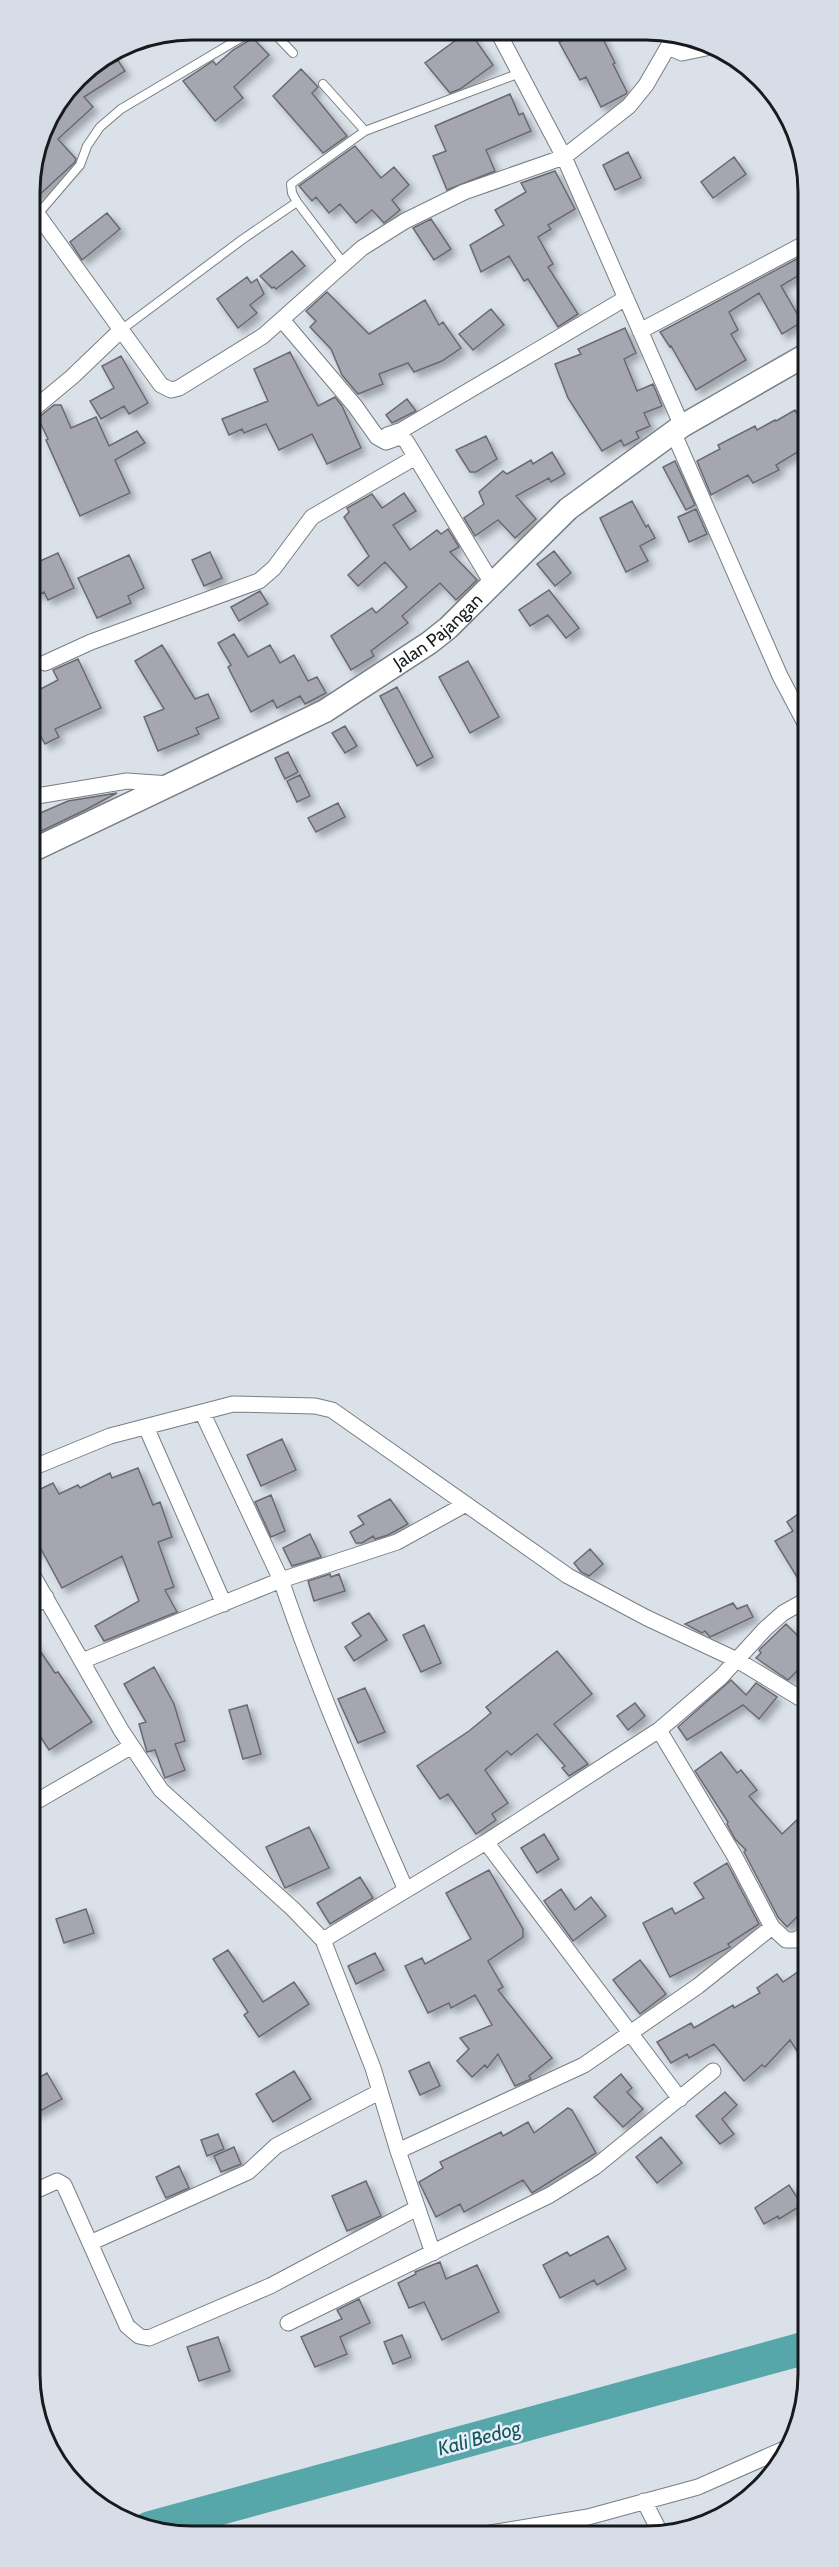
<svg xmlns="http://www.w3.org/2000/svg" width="839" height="2567" font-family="Cabin,sans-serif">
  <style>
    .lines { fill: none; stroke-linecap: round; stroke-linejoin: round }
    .river { stroke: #56a6aa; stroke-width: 33 }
    .building { fill: #a6a6b0; stroke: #696972; stroke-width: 1.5; filter: url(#shadow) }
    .lane-casing { stroke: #787e86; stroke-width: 10 }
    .street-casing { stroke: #787e86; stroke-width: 17 }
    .secondary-casing { stroke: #787e86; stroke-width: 25 }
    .lane { stroke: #fff; stroke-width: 8 }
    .street { stroke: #fff; stroke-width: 15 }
    .secondary { stroke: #fff; stroke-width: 22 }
    .labels { text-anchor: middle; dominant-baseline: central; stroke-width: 5; stroke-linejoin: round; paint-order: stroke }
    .street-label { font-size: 18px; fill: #181b1e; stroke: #e7eef7 }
    .water-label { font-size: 20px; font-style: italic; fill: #12575b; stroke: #e7eef7 }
    .rim { fill: none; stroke: #181b1e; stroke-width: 3 }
  </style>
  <defs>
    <filter id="shadow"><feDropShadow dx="5" dy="5" stdDeviation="3" flood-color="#0004"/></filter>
  </defs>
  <rect width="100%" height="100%" fill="#dae1e9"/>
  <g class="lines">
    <path class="river" d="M149 2528 809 2347"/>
  </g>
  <path class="building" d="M467 32H470L493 65 460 89 450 93 425 63Z
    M579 33H600L615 63 613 64 627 92 626 94 601 107 586 77 580 80 559 42Z
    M253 38 269 55 234 87 243 98 215 121 183 81 213 61 216 65 233 50Z
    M113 53 125 71 84 97 93 107 58 139 76 159 75 162 37 197 30 194V181L47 121 64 98 95 70 93 66Z
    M301 69 318 87 312 93 347 136 323 153 273 96Z
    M510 94 519 115 523 113 531 131 486 150 495 171 447 190 433 156 446 151 435 126Z
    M355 146 381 178 394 167 409 185 392 200 400 210 384 223 372 210 356 223 340 204 329 213 316 197 312 201 299 186Z
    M628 152 641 178 615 190 603 165Z
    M734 157 746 174 713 198 701 182Z
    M555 171 575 209 548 225 551 229 538 237 553 264 548 267 578 314 558 327 528 279 524 281 509 256 481 272 470 245 504 225 495 210 526 192 521 183Z
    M107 213 120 229 82 260 70 242Z
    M431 219 451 249 434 260 413 228Z
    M292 251 305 266 276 289 274 287 272 288 260 276Z
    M806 254V271L781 286 802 322 782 334 759 293 740 305 729 312 738 330 731 334 746 360 696 390 671 346 670 347 660 332Z
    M247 277 251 283 257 279 264 294 250 305 257 313 238 328 217 299Z
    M327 292 369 334 425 300 439 325 443 322 461 348 442 361 414 372 408 363 379 374 383 384 358 394 342 375 331 349 310 327 316 321 306 311Z
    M491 309 504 325 473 350 459 334Z
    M625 328 636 353 624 359 637 391 653 384 662 406 644 413 650 426 636 432 639 438 624 446 621 440 602 451 568 398 555 364 581 354 578 349Z
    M290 352 318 406 335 397 342 406 361 448 327 464 312 434 279 450 266 424 244 433 242 429 229 435 222 419 268 401 254 369Z
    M121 356 148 403 129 414 124 406 101 419 90 401 114 388 102 366Z
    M407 399 416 411 392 423 386 415Z
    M54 405H61L71 428 96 417 109 446 137 431 145 443 115 460 130 493 80 516 46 440 48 439 38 418Z
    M795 410 806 428V447L776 465 779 470 753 483 748 475 711 495 697 461 720 449 718 445 755 426 757 430 775 420 776 421Z
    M486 436 497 459 476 472H470L456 450Z
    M552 452 565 474 551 482 549 478 516 496 536 519 515 538 498 520 475 536 464 518 484 504 479 492 503 471 507 474 531 460 533 464Z
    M675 461 695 505 686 510 663 467Z
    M404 493 416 511 393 525 410 550 437 530 441 534 448 529 459 547 450 552 477 580 456 600 440 583 402 616 408 623 371 651 374 656 351 670 331 636 372 608 376 613 407 587 385 562 358 586 348 575 369 556 344 517 349 512 347 508 372 494 382 508Z
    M632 501 646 527 648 525 655 538 640 546 648 561 626 572 600 518Z
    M696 509 707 534 689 542 678 517Z
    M554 551 571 573 555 586 537 564Z
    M210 552 222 578 204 586 192 560Z
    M58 553 74 588 48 600 44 592 37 595 31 581V565Z
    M129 555 144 588 128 596 131 603 97 618 78 578Z
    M549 590 579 628 566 638 548 615 530 626 519 610Z
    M260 591 268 604 239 621 231 607Z
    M234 634 248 657 270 645 280 663 294 655 308 681 317 677 326 693 305 704 300 696 277 708 273 700 251 712 228 667 231 665 218 643Z
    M162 645 195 699 208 694 219 718 196 728 199 734 158 751 144 717 164 709 135 661Z
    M78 659 101 708 55 729 59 737 45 744 31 718V694L58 680 53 670Z
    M468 661 499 717 470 733 439 677Z
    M397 687 433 757 417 766 380 696Z
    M345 726 357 746 345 753 332 733Z
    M288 752 298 772 285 779 275 758Z
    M300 775 310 796 297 802 287 781Z
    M117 793 85 810 31 836V817L68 801Z
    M338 803 345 817 316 832 308 818Z
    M282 1439 296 1470 261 1486 247 1455Z
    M138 1468 153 1505 160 1502 172 1537 158 1542 174 1587 165 1590 177 1612 104 1641 95 1626 139 1601 122 1556 62 1588 41 1549 32 1553V1493L53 1483 59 1494 78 1485 80 1488 110 1473 112 1478Z
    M271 1495 285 1531 271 1537 255 1502Z
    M390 1499 408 1524 388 1535 375 1539 373 1536 362 1543H356L350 1532 364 1524 358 1516Z
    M808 1507V1589L805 1590 775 1541 793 1531 787 1522Z
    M310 1534 321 1557 292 1566 283 1548Z
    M590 1549 603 1564 589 1576 581 1572 574 1563Z
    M330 1574 331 1577 339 1574 345 1591 314 1601 308 1581Z
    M733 1603 737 1609 747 1605 753 1617 710 1637 705 1631 702 1633 685 1624Z
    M369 1613 387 1640 354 1661 345 1647 361 1636 352 1623Z
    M786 1624 808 1646V1660L788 1680 756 1658 761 1653 759 1650Z
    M424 1625 441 1663 421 1672 403 1635Z
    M32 1639 55 1673 58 1672 92 1722 49 1750 32 1724V1689L38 1685 32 1676Z
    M557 1651 592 1694 554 1724 588 1764 569 1776 562 1768 565 1766 537 1734 511 1755 507 1751 485 1770 508 1803 492 1814 496 1820 476 1834 448 1794 440 1799 417 1766 469 1731 491 1713 486 1707Z
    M154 1667 174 1704 185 1741 175 1744 185 1770 165 1778 155 1750 147 1752 139 1724 146 1722 124 1684Z
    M731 1680 746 1695 756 1683 777 1697 759 1719 743 1705 687 1740 678 1727Z
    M365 1688 385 1732 358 1743 338 1699Z
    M635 1703 645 1716 628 1730 617 1716Z
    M247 1705 261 1754 243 1759 229 1710Z
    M721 1752 737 1773 741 1770 757 1790 749 1796 782 1834 800 1817 808 1824V1906L787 1927 778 1917 744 1852 746 1850 735 1839 727 1824 728 1822 695 1771Z
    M309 1827 329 1868 285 1888 266 1847Z
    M544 1834 559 1859 537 1873 521 1848Z
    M727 1863 759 1924 728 1944 730 1947 670 1977 643 1923 672 1908 675 1914 704 1898 694 1883Z
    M489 1870 523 1929V1937L488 1961 503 1987 498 1990 552 2058 529 2076 531 2079 515 2086 498 2054 487 2068 485 2065 472 2077 457 2061 469 2049 460 2038 492 2025 475 1995 451 2008 449 2003 428 2013 405 1966 422 1958 425 1964 471 1939 446 1893Z
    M360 1877 373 1898 330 1924 317 1903Z
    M561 1889 575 1910 591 1897 606 1916 573 1941 544 1901Z
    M86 1909 94 1933 64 1943 56 1919Z
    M228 1950 263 2002 294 1982 309 2004 259 2037 244 2015 248 2012 213 1959Z
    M375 1953 384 1970 356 1984 348 1966Z
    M640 1960 666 1994 640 2014 613 1980Z
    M808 1965V1997L798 2004 808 2019V2068L790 2040 765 2067 762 2065 744 2081 714 2044 689 2058 687 2054 671 2063 657 2042 691 2023 694 2028 733 2005 734 2008 760 1993 757 1988 777 1974 783 1982Z
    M429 2062 440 2086 420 2095 409 2071Z
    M294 2071 311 2099 273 2122 256 2094Z
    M47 2073 62 2099 33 2115V2081Z
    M621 2074 632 2088 627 2092 643 2109 623 2127 594 2097Z
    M725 2092 737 2105 722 2119 734 2134 720 2144 696 2116Z
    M568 2108 572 2110 596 2153 532 2193 523 2180 464 2212 460 2204 436 2217 419 2182 443 2168 440 2162 501 2132 503 2136 528 2122 534 2133Z
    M218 2134 224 2149 207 2156 201 2140Z
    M661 2137 682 2163 657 2183 636 2157Z
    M234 2147 241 2164 221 2172 214 2156Z
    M179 2166 189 2188 166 2198 156 2177Z
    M366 2181 381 2216 347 2231 332 2196Z
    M789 2185 802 2205 779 2219 778 2216 764 2224 755 2208Z
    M608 2236 626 2269 597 2285 594 2280 560 2298 543 2265 567 2252 570 2256Z
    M440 2262 446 2279 477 2265 499 2312 442 2340 424 2302 409 2308 398 2283 416 2274 415 2272Z
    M359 2299 370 2323 340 2337 347 2354 315 2367 301 2337 342 2319 337 2310Z
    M402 2335 411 2357 393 2364 384 2342Z
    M218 2337 230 2371 199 2381 187 2347Z"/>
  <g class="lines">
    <defs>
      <path id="lane" d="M272 31 293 53
        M323 84 365 131
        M38 214 80 165 87 146 100 127 121 109 254 30
        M344 264 297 202 292 193 291 184 365 131 520 73
        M121 330 243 239 297 202"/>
      <path id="street" d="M498 32 564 157 682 426
        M668 47 682 53 706 48
        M30 204 161 385 171 390 179 388 263 336 362 248 405 221 464 192 564 157 629 106 646 85 676 33
        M283 321 355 406 377 437 386 442 400 437 406 441 492 583
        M640 331 806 243
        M31 411 72 377 121 330
        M674 434 780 676 807 727
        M387 435 402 430 626 298
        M45 663 91 642 259 581 274 568 312 517 414 458
        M31 797 127 781 170 784
        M202 1412 281 1580 397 1542 466 1504
        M146 1427 224 1604
        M32 1468 110 1436 233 1404 315 1406 332 1410 568 1576 647 1618 737 1660 808 1703
        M32 1574 121 1730 161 1790 293 1909 323 1940 373 2068 398 2151 433 2253
        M32 1607 46 1597
        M82 1661 281 1580C317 1686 361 1788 406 1890
        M32 1804 132 1746
        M486 1842 680 2099
        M772 1927 786 1940H796L808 1932
        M323 1940 486 1842 659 1730 721 1677 765 1629 783 1613 808 1599
        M398 2151 584 2065 698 1986 772 1927 734 1855 659 1730
        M33 2192 57 2181 64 2185 90 2243 248 2172 276 2146 379 2092
        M90 2243 127 2326 139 2336 149 2338 270 2286 417 2208
        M288 2323 550 2195 595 2167 713 2071
        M644 2501 661 2534
        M484 2534 588 2517 698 2487 791 2446"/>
      <g id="secondary">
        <path id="s1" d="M31 851 325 711 429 643 448 628 568 509 682 426 806 355"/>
      </g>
    </defs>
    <use href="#lane" class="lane-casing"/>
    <use href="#street" class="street-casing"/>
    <use href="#secondary" class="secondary-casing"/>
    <use href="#lane" class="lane"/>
    <use href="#street" class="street"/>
    <use href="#secondary" class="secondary"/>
  </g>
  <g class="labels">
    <g class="street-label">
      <text stroke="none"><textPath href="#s1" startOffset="464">Jalan Pajangan</textPath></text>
    </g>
    <g class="water-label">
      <text transform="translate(479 2438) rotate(-15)">Kali Bedog</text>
    </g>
  </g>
  <path d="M0 0H839V2567H0ZM192 40H646A152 152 0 0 1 798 192V2374A152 152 0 0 1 646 2526H192A152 152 0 0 1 40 2374V192A152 152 0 0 1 192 40Z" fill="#d6dde6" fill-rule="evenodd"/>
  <path class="rim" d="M192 40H646A152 152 0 0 1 798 192V2374A152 152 0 0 1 646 2526H192A152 152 0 0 1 40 2374V192A152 152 0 0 1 192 40Z"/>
</svg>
